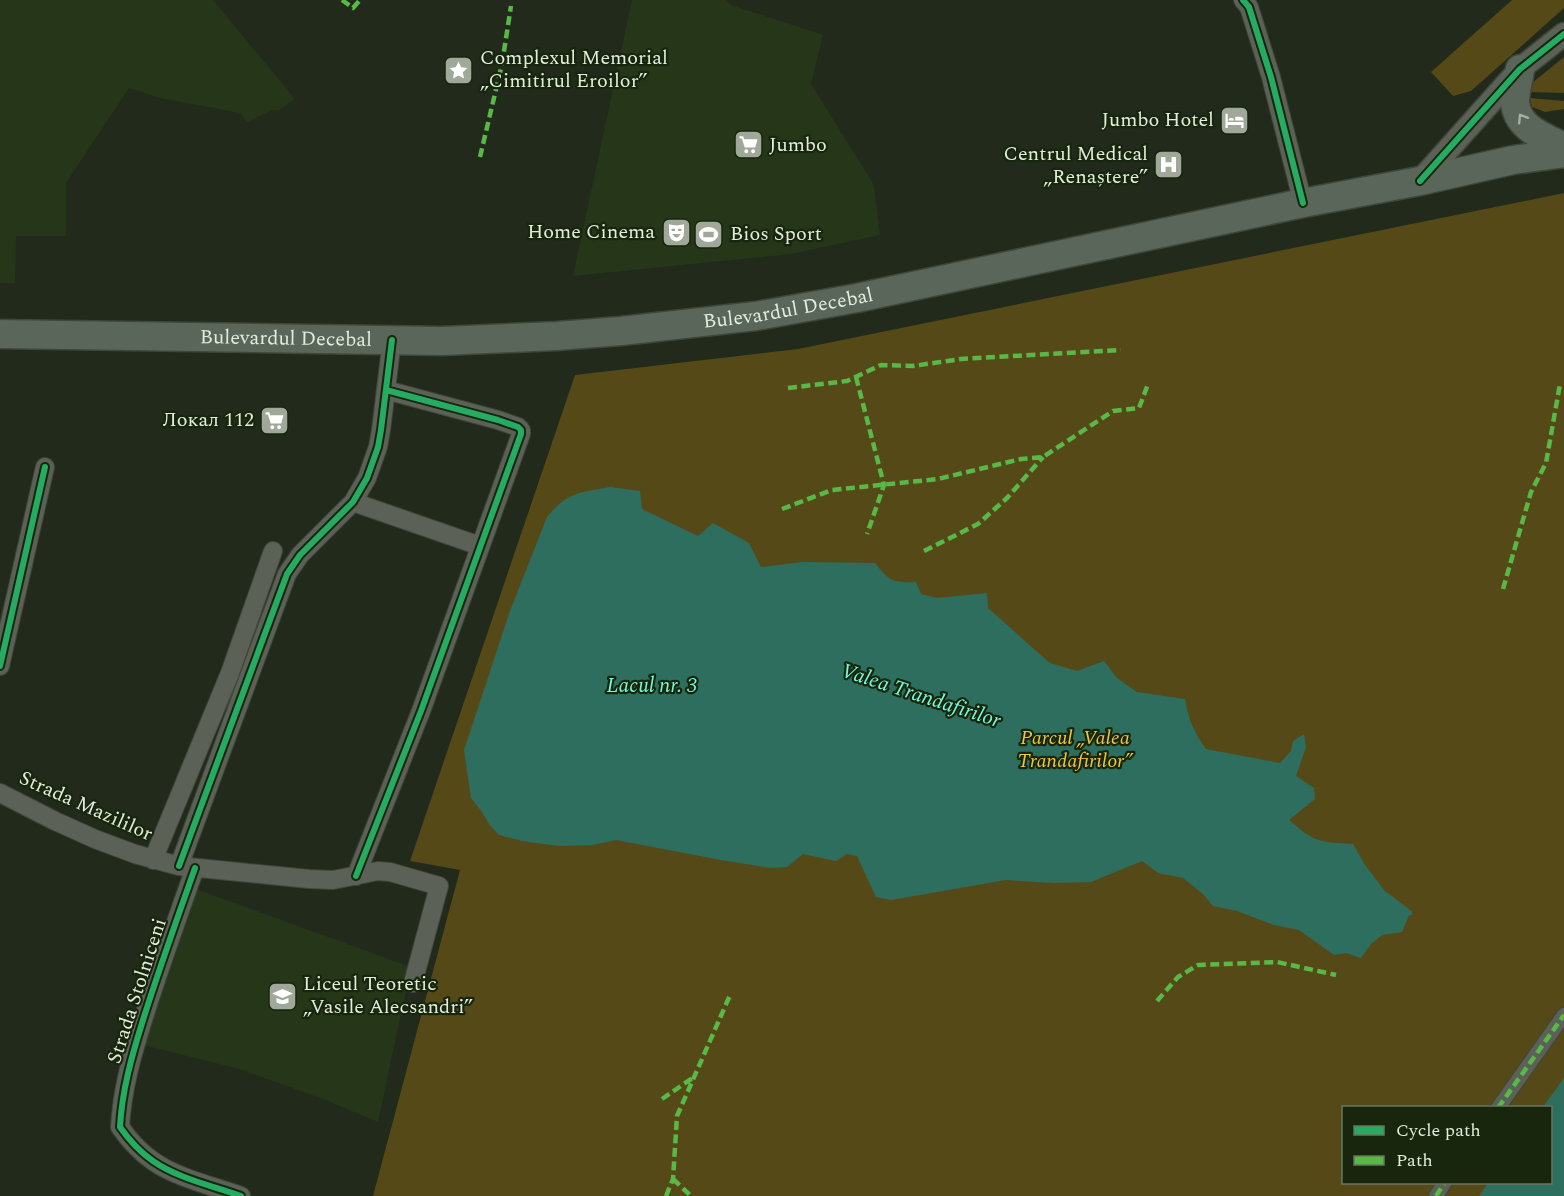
<svg xmlns="http://www.w3.org/2000/svg" width="1564" height="1196" font-family="Spectral,serif">
  <style>
    .built { fill: #253619 }
    .green { fill: #564918; fill-rule: evenodd }
    .water { fill: #2e6e5e }
    .lines { fill: none; stroke-linecap: round; stroke-linejoin: round }
    .stream { stroke: #2e6e5e; stroke-width: 4.5 }
    .pedestrian-casing { stroke: #3f463a; stroke-width: 16 }
    .minor-casing { stroke: #3f463a; stroke-width: 20 }
    .tertiary-casing { stroke: #3f463a; stroke-width: 25 }
    .primary-casing { stroke: #3f463a; stroke-width: 31 }
    .pedestrian { stroke: #5b6157; stroke-width: 14 }
    .minor { stroke: #5b6157; stroke-width: 18 }
    .tertiary { stroke: #5b6157; stroke-width: 22 }
    .primary { stroke: #596659; stroke-width: 28 }
    .quiet { stroke: #58b947; stroke-width: 4.5; stroke-dasharray: 9 4.5; stroke-linecap: butt }
    .cycleway-casing { stroke: #17260d; stroke-width: 10 }
    .cycleway { stroke: #26ab63; stroke-width: 6 }
    .oneway { stroke: #a4b0a1 }
    .labels { text-anchor: middle; dominant-baseline: central; stroke-width: 4.5; stroke-linejoin: round; paint-order: stroke }
    .poi-label { font-size: 20px; fill: #e2ecdc; stroke: #17260d; text-anchor: start }
    .street-label { font-size: 20px; fill: #e2ecdc; stroke: #17260d }
    .park-label { font-size: 20px; font-style: italic; fill: #f0c63b; stroke: #17260d }
    .water-label { font-size: 21px; font-style: italic; fill: #77f9db; stroke: #17260d }
  </style>
  <rect width="100%" height="100%" fill="#222a1c"/>
  <path class="built" d="M0 0H213L295 99 279 110H272L247 122 240 113 160 98 129 88 66 183V236H16L15 283H0Z
    M632 0H726L731 5 823 35 811 84 874 185 880 235 791 254 573 276Z
    M196 889 411 967 378 1122 323 1099 239 1069 143 1045Z"/>
  <path class="green" d="M1512 0H1564V8L1471 91 1453 96 1431 72Z
    M1564 57V93L1528 92 1532 83Z
    M1530 98 1564 101V109L1545 112 1532 107Z
    M1564 193V1196H373L460 870 410 861 575 375 798 349ZM1344 1108H1550V1182H1344Z"/>
  <path class="water" d="M610 487 640 491 642 509 698 536 713 523 749 543 761 567 803 562 875 563C889 581 893 583 916 582L921 594 937 598 987 593 988 608 1026 642 1050 663 1077 671 1104 661 1117 678 1137 692 1185 699C1188 718 1194 733 1206 749L1280 763 1291 751 1293 741 1304 734 1306 747 1296 776 1314 788 1315 799 1289 820C1315 843 1320 842 1353 844L1365 865 1387 894 1410 913 1402 932 1382 935 1371 944 1361 958 1346 953 1334 955 1299 930 1274 925 1237 911 1213 906 1203 894 1183 878 1158 873 1142 861 1091 882 1054 883 1006 880 891 900 876 897 857 856 847 854 836 861 803 854 787 867 770 868 721 860 616 840 593 845 559 846 522 841 499 835 489 824 482 812 471 798 464 750 510 611 547 517C569 491 579 493 610 487Z
    M1564 1078V1196H1479L1488 1183 1550 1182V1108L1543 1107Z"/>
  <g class="lines">
    <path class="stream" d="M1383 894 1387 895 1410 913"/>
    <defs>
      <path id="pedestrian" d="M1498 1108 1564 1015
        M1436 1196 1445 1182"/>
      <path id="minor" d="M1243 0 1249 7 1271 77 1303 203
        M353 502 480 546
        M0 666 45 467
        M0 793 55 821 95 839 135 854 179 866 309 879 333 880 378 871 390 872 439 886 413 983
        M153 860 230 673 273 551
        M179 866 287 574 300 555 353 502 367 478 378 447 381 430 392 340
        M195 868C177 919 159 969 143 1020 132 1055 122 1090 120 1127 129 1140 140 1152 153 1161 177 1178 213 1186 241 1196
        M356 876 421 711 521 434V430L518 427 498 420 386 390"/>
      <path id="tertiary" d="M1420 181 1520 69 1564 34"/>
      <g id="primary">
        <path d="M1520 69C1519 79 1515 91 1515 101 1516 128 1544 137 1564 147"/>
        <path id="s1" d="M0 334 442 341 557 336 621 331 756 316 857 298 1303 203 1420 181 1513 160 1564 153"/>
      </g>
    </defs>
    <use href="#pedestrian" class="pedestrian-casing"/>
    <use href="#minor" class="minor-casing"/>
    <use href="#tertiary" class="tertiary-casing"/>
    <use href="#primary" class="primary-casing"/>
    <use href="#pedestrian" class="pedestrian"/>
    <use href="#minor" class="minor"/>
    <use href="#tertiary" class="tertiary"/>
    <use href="#primary" class="primary"/>
    <path class="quiet" d="M342 0 353 8 360 0
      M480 157 502 64 511 6
      M856 377 884 485 867 534
      M788 388 847 381 881 365 913 366 961 359 1121 350
      M782 509 832 490 938 479 1021 459 1043 457 1113 411 1139 408 1148 384
      M924 551 978 524 1007 498 1043 457
      M1503 589 1531 492 1546 463 1560 384
      M1157 1001 1178 977 1198 965 1277 962 1336 975
      M662 1099 694 1077
      M1498 1108 1564 1015
      M673 1179 691 1196
      M666 1196 673 1179 677 1116 731 993
      M1436 1196 1445 1182"/>
    <defs>
      <path id="cycleway" d="M1243 0 1249 7 1271 77 1303 203
        M1420 181 1520 69 1564 34
        M0 666 45 467
        M179 866 287 574 300 555 353 502 367 478 378 447 381 430 392 340
        M195 868C177 919 159 969 143 1020 132 1055 122 1090 120 1127 129 1140 140 1152 153 1161 177 1178 213 1186 241 1196
        M356 876 421 711 521 434V430L518 427 498 420 386 390"/>
    </defs>
    <use href="#cycleway" class="cycleway-casing"/>
    <use href="#cycleway" class="cycleway"/>
  </g>
  <defs><path id="oneway-chevron" d="M-2-3.5L2.5 0L-2 3.5" fill="none" stroke-width="1.6" stroke-linecap="round" stroke-linejoin="round" transform="scale(1.5)"/></defs>
  <use class="oneway" href="#oneway-chevron" transform="translate(1522 118) rotate(-122)"/>
  <defs>
    <symbol id="sight-square" viewBox="-11 -11 22 22"><rect x="-9" y="-9" width="18" height="18" rx="4" fill="#9fa899" stroke="#17260d"/><path d="M0-6L1.8-2.2L6-1.7L2.9 1.2L3.7 5.4L0 3.3L-3.7 5.4L-2.9 1.2L-6-1.7L-1.8-2.2Z" fill="#fff"/></symbol>
    <symbol id="hotel-square" viewBox="-11 -11 22 22"><rect x="-9" y="-9" width="18" height="18" rx="4" fill="#9fa899" stroke="#17260d"/><path d="M-6-4.5h1.5V1H6V5H4.5V3h-9V5H-6ZM-4 0a1.8 1.8 0 1 1 3.6 0ZM.5 0V-2.5h3Q6-2.5 6 0Z" fill="#fff"/></symbol>
    <symbol id="supermarket-square" viewBox="-11 -11 22 22"><rect x="-9" y="-9" width="18" height="18" rx="4" fill="#9fa899" stroke="#17260d"/><path d="M-6-5.5h2.5l.6 2H6L4.5 2H-2.5L-4.4-4H-6ZM-1.5 3.2a1.3 1.3 0 1 0 .1 0ZM3 3.2a1.3 1.3 0 1 0 .1 0Z" fill="#fff"/></symbol>
    <symbol id="hospital-square" viewBox="-11 -11 22 22"><rect x="-9" y="-9" width="18" height="18" rx="4" fill="#9fa899" stroke="#17260d"/><path d="M-5-5h3v3.5h4V-5h3V5h-3V1.5h-4V5h-3Z" fill="#fff"/></symbol>
    <symbol id="theatre-square" viewBox="-11 -11 22 22"><rect x="-9" y="-9" width="18" height="18" rx="4" fill="#9fa899" stroke="#17260d"/><path d="M-5-5.5Q0-4 5-5.5V0Q5 5 0 6Q-5 5-5 0ZM-3.3-2.5H-1v1.5H-3.3ZM1-2.5H3.3v1.5H1ZM-2.8 1Q0 5.5 2.8 1Z" fill="#fff"/></symbol>
    <symbol id="stadium-square" viewBox="-11 -11 22 22"><rect x="-9" y="-9" width="18" height="18" rx="4" fill="#9fa899" stroke="#17260d"/><path d="M0-5a6.5 5 0 1 0 0 10a6.5 5 0 1 0 0-10ZM-3.5-1.8h7v3.6h-7Z" fill="#fff"/></symbol>
    <symbol id="school-square" viewBox="-11 -11 22 22"><rect x="-9" y="-9" width="18" height="18" rx="4" fill="#9fa899" stroke="#17260d"/><path d="M0-5L7-2L0 1L-7-2ZM-4 1L0 2.5L4 1V4Q0 6-4 4Z" fill="#fff"/></symbol>
  </defs>
  <g fill-rule="evenodd">
    <use href="#sight-square" x="442" y="54" width="33" height="33"/>
    <use href="#hotel-square" x="1218" y="104" width="33" height="33"/>
    <use href="#supermarket-square" x="732" y="128" width="33" height="33"/>
    <use href="#hospital-square" x="1152" y="148" width="33" height="33"/>
    <use href="#theatre-square" x="660" y="216" width="33" height="33"/>
    <use href="#stadium-square" x="692" y="218" width="33" height="33"/>
    <use href="#supermarket-square" x="258" y="404" width="33" height="33"/>
    <use href="#school-square" x="266" y="980" width="33" height="33"/>
  </g>
  <g class="labels">
    <g class="poi-label">
      <text x="480" y="58">Complexul Memorial<tspan x="480" dy="23">„Cimitirul Eroilor”</tspan></text>
      <text x="1214" y="120" text-anchor="end">Jumbo Hotel</text>
      <text x="769" y="145">Jumbo</text>
      <text x="1148" y="154" text-anchor="end">Centrul Medical<tspan x="1148" dy="23">„Renaștere”</tspan></text>
      <text x="655" y="232" text-anchor="end">Home Cinema</text>
      <text x="730" y="234">Bios Sport</text>
      <text x="254" y="420" text-anchor="end">Локал 112</text>
      <text x="303" y="984">Liceul Teoretic<tspan x="303" dy="23">„Vasile Alecsandri”</tspan></text>
    </g>
    <g class="street-label">
      <text stroke="none"><textPath href="#s1" startOffset="790">Bulevardul Decebal</textPath></text>
      <text stroke="none"><textPath href="#s1" startOffset="286">Bulevardul Decebal</textPath></text>
      <text transform="translate(86 806) rotate(24)">Strada Mazililor</text>
      <text transform="translate(137 991) rotate(-72)">Strada Stolniceni</text>
    </g>
    <g class="park-label">
      <text x="1075" y="738">Parcul „Valea<tspan x="1075" dy="23">Trandafirilor”</tspan></text>
    </g>
    <g class="water-label">
      <text x="652" y="686">Lacul nr. 3</text>
      <text transform="translate(921 696) rotate(18)">Valea Trandafirilor</text>
    </g>
  </g>
  <rect x="1342" y="1106" width="210" height="78" fill="#17260d" stroke="#687560" stroke-width="1.5"/>
  <rect x="1354" y="1126" width="30" height="9" fill="#26ab63" stroke="#687560" stroke-width="1.5"/>
  <text x="1396" y="1136" font-size="18" fill="#e2ecdc">Cycle path</text>
  <rect x="1354" y="1156" width="30" height="9" fill="#58b947" stroke="#687560" stroke-width="1.5"/>
  <text x="1396" y="1166" font-size="18" fill="#e2ecdc">Path</text>
</svg>
